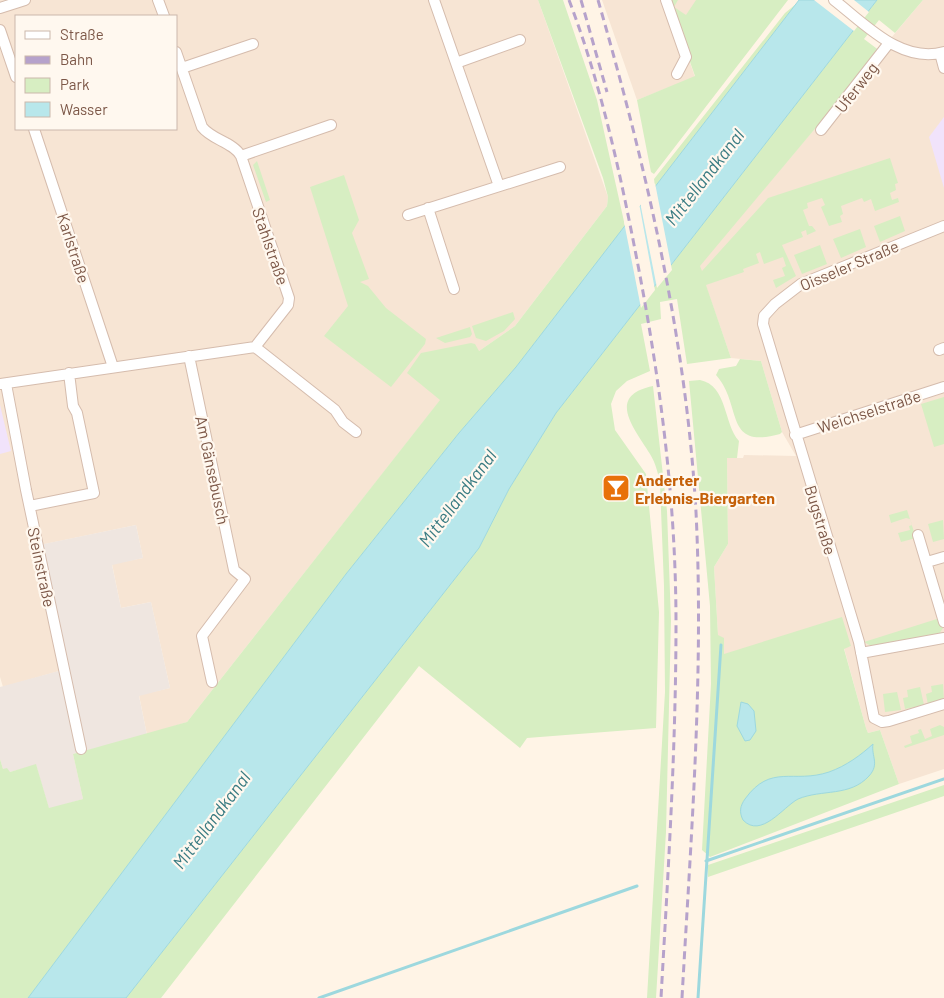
<svg xmlns="http://www.w3.org/2000/svg" width="944" height="998" font-family="Barlow,sans-serif">
  <style>
    .residential { fill: #f7e5d4; fill-rule: evenodd }
    .industrial { fill: #efe6e0 }
    .education { fill: #f1e3fb }
    .green { fill: #d7eec2 }
    .water { fill: #b8e7eb; stroke: #9dd8de }
    .pier { fill: #fff4e6 }
    .lines { fill: none; stroke-linecap: round; stroke-linejoin: round }
    .stream { stroke: #9dd8de; stroke-width: 3 }
    .minor-casing { stroke: #d5bcad; stroke-width: 12 }
    .minor { stroke: #fff; stroke-width: 10 }
    .rail { stroke: #b6a2cb; stroke-width: 3; stroke-dasharray: 8 5; stroke-linecap: butt }
    .labels { text-anchor: middle; dominant-baseline: central; stroke-width: 4.5; stroke-linejoin: round; paint-order: stroke }
    .street-label { font-size: 16px; fill: #7c5747; stroke: #fff8ef }
    .food-label { font-size: 16px; font-weight: bold; fill: #c56008; stroke: #fff8ef; text-anchor: start }
    .water-label { font-size: 18px; font-style: italic; fill: #397b82; stroke: #fff8ef }
  </style>
  <rect width="100%" height="100%" fill="#fff4e6"/>
  <path class="residential" d="M0 0H538L608 197 607 206 515 326 479 351 187 722 147 735 139 695 170 688 151 602 121 608 112 564 143 558 136 525 40 545 66 669 3 687 0 677ZM16 16H176V129H16Z
    M602 0H705L681 37 695 77 637 100Z
    M923 0H944V769L899 784 880 730 868 733 866 728 844 648 851 646 724 654 718 635 714 567 728 544 727 458H743L744 455 796 456 782 432 761 361 731 358 699 266Z"/>
  <path class="industrial" d="M136 525 143 558 112 565 121 608 151 602 170 688 139 696 147 735 73 754 83 799 49 809 36 765 10 772 3 769 0 759V687L66 669 39 545Z"/>
  <path class="education" d="M944 117V188L929 137Z
    M0 405 11 451 0 454Z"/>
  <path class="green" d="M538 0H563L597 100 625 226 516 367 459 433 346 574 28 998H0V759L3 769 7 768 10 772 36 764 49 808 83 799 73 754 187 722 440 400 407 373 421 353 471 343 475 344 479 351 515 326 607 206 608 197 603 178Z
    M668 0H678L674 7 686 15 696 0H788L654 174 651 172 637 100 695 76Z
    M877 0H923L895 33 879 20 864 39 880 51 700 266 702 271 768 198 890 158 898 183 895 184 896 190 890 193 892 200 898 198 899 202 875 211 871 199 864 202 862 198 841 206 843 214 840 216 842 222 829 226 821 207 825 205 822 198 807 203 808 208 803 210 809 226H812L816 231 807 235 806 230 801 232 803 237 782 245 796 276 776 288 773 280 785 276 782 268 786 266 783 257 764 264 760 252 756 254 759 263 743 269 744 272 706 285 731 358 687 364 677 299 660 302 661 319 641 324 650 371 627 381 616 391 611 404 615 430 646 474 659 612 656 728 527 738 520 748 419 666 161 998H126L479 548 509 489 556 413Z
    M796 4 655 187 654 179 785 13Z
    M257 161 270 200 266 202 253 165Z
    M344 175 359 220 352 233 369 279 360 282 368 286 386 308 426 339 425 344 391 387 324 336 348 306 310 187Z
    M900 216 905 231 880 242 874 226Z
    M860 229 866 247 841 258 833 239Z
    M820 245 827 264 802 274 794 255Z
    M513 312 515 319 504 331 486 341 476 338 472 326Z
    M470 327 472 334 470 337 445 343 436 338Z
    M740 359 761 361 782 432 780 434C723 450 743 405 716 375L719 369 736 366Z
    M700 380C728 386 723 423 739 441L737 458H727L728 544 714 567 718 635 724 638V654L842 617 851 646 844 649 866 728 868 733 880 730 899 784 710 857 702 850 711 684 710 606 689 381Z
    M653 386 667 511 671 621 666 832 656 998H647L665 692 664 586 660 484C658 473 656 464 650 454 635 429 605 396 653 386Z
    M944 397V444L934 447 921 404Z
    M907 510 916 538 901 542 898 533 910 530 909 526 912 525 910 519 906 518 891 523 889 515Z
    M943 520 944 539 933 542 928 524Z
    M940 618 943 628 939 634 871 646 864 642Z
    M943 684 944 701 928 705 926 694 932 692 931 686Z
    M920 687 924 705 905 709 903 698 908 697 907 690Z
    M897 692 901 710 885 712 883 694Z
    M940 725 944 727V735L905 748 904 746 912 743 910 736 919 733 918 730 921 729 925 739 932 736 930 729Z
    M944 785V796L708 877V865Z"/>
  <path class="water" d="M799 0H877L556 413 509 489 479 548 126 998H28L346 574 459 433 516 367Z
    M741 702 748 704 754 711 756 731 750 740 745 741 737 726Z
    M873 744C871 756 880 764 869 776 850 797 822 789 798 799 783 807 761 839 743 820 739 812 740 806 745 799 771 763 793 784 829 772 846 766 861 755 873 744Z"/>
  <path class="pier" d="M814 0H854L869 12 854 31Z
    M655 183 672 270 657 288 640 202Z
    M639 203 655 290 641 308 624 222Z"/>
  <g class="lines">
    <path class="stream" d="M706 861 944 779
      M319 998 637 886
      M698 998 721 645"/>
    <defs>
      <path id="minor" d="M158 0 164 16
        M434 0 499 186
        M666 0 686 57 677 74
        M834 0C865 24 901 64 944 52
        M0 8 25 0
        M0 30 16 77
        M940 53 944 68
        M456 63 520 40
        M182 68 253 44
        M34 129 113 367
        M821 130 889 43
        M241 156 331 125
        M428 208 454 289
        M408 215 560 167
        M944 226 801 284 775 304 764 316 763 324 859 642 874 718 882 722 889 721 944 704
        M255 347 335 410 343 422 356 432
        M939 350 944 348
        M189 356 234 570 245 579 202 636 212 682
        M0 384 255 347 288 305 289 298 241 156C233 142 212 140 202 127L176 52
        M6 384 26 490 81 749
        M795 435 944 387
        M30 506 94 493 77 413 73 406 69 373
        M918 535 944 622
        M927 562 944 557
        M861 653 944 638"/>
    </defs>
    <use href="#minor" class="minor-casing"/>
    <use href="#minor" class="minor"/>
    <path class="rail" d="M569 0C601 84 620 172 637 260 660 379 676 501 676 623 676 748 668 873 661 998
      M581 0 607 92
      M598 0C646 167 686 337 696 512 704 674 691 836 682 998"/>
  </g>
  <defs>
    <symbol id="bar-square" viewBox="-11 -11 22 22"><rect x="-9" y="-9" width="18" height="18" rx="4" fill="#e8710a" stroke="#fff8ef"/><path d="M-6-5H6L.8 .8V4.5H3.5V6h-7V4.5H-.8V.8Z" fill="#fff"/></symbol>
  </defs>
  <g fill-rule="evenodd">
    <use href="#bar-square" x="600" y="472" width="32" height="32"/>
  </g>
  <g class="labels">
    <g class="street-label">
      <text transform="translate(856 87) rotate(-52)">Uferweg</text>
      <text transform="translate(271 246) rotate(71)">Stahlstraße</text>
      <text transform="translate(74 248) rotate(72)">Karlstraße</text>
      <text transform="translate(849 265) rotate(-23)">Oisseler Straße</text>
      <text transform="translate(869 411) rotate(-18)">Weichselstraße</text>
      <text transform="translate(213 470) rotate(78)">Am Gänsebusch</text>
      <text transform="translate(821 520) rotate(73)">Bugstraße</text>
      <text transform="translate(42 567) rotate(78)">Steinstraße</text>
    </g>
    <g class="food-label">
      <text x="635" y="479">Anderter<tspan x="635" dy="18">Erlebnis-Biergarten</tspan></text>
    </g>
    <g class="water-label">
      <text transform="translate(704 177) rotate(-52)">Mittellandkanal</text>
      <text transform="translate(457 498) rotate(-53)">Mittellandkanal</text>
      <text transform="translate(211 820) rotate(-53)">Mittellandkanal</text>
    </g>
  </g>
  <rect x="15" y="15" width="162" height="115" fill="#fff8ef" stroke="#cbb8ac"/>
  <rect x="25" y="31" width="25" height="8" fill="#ffffff" stroke="#cbb8ac"/>
  <text x="60" y="40" font-size="15" fill="#7c5747">Straße</text>
  <rect x="25" y="56" width="25" height="8" fill="#b6a2cb" stroke="#cbb8ac"/>
  <text x="60" y="65" font-size="15" fill="#7c5747">Bahn</text>
  <rect x="25" y="78" width="25" height="15" fill="#d7eec2" stroke="#cbb8ac"/>
  <text x="60" y="90" font-size="15" fill="#7c5747">Park</text>
  <rect x="25" y="102" width="25" height="15" fill="#b8e7eb" stroke="#cbb8ac"/>
  <text x="60" y="115" font-size="15" fill="#7c5747">Wasser</text>
</svg>
